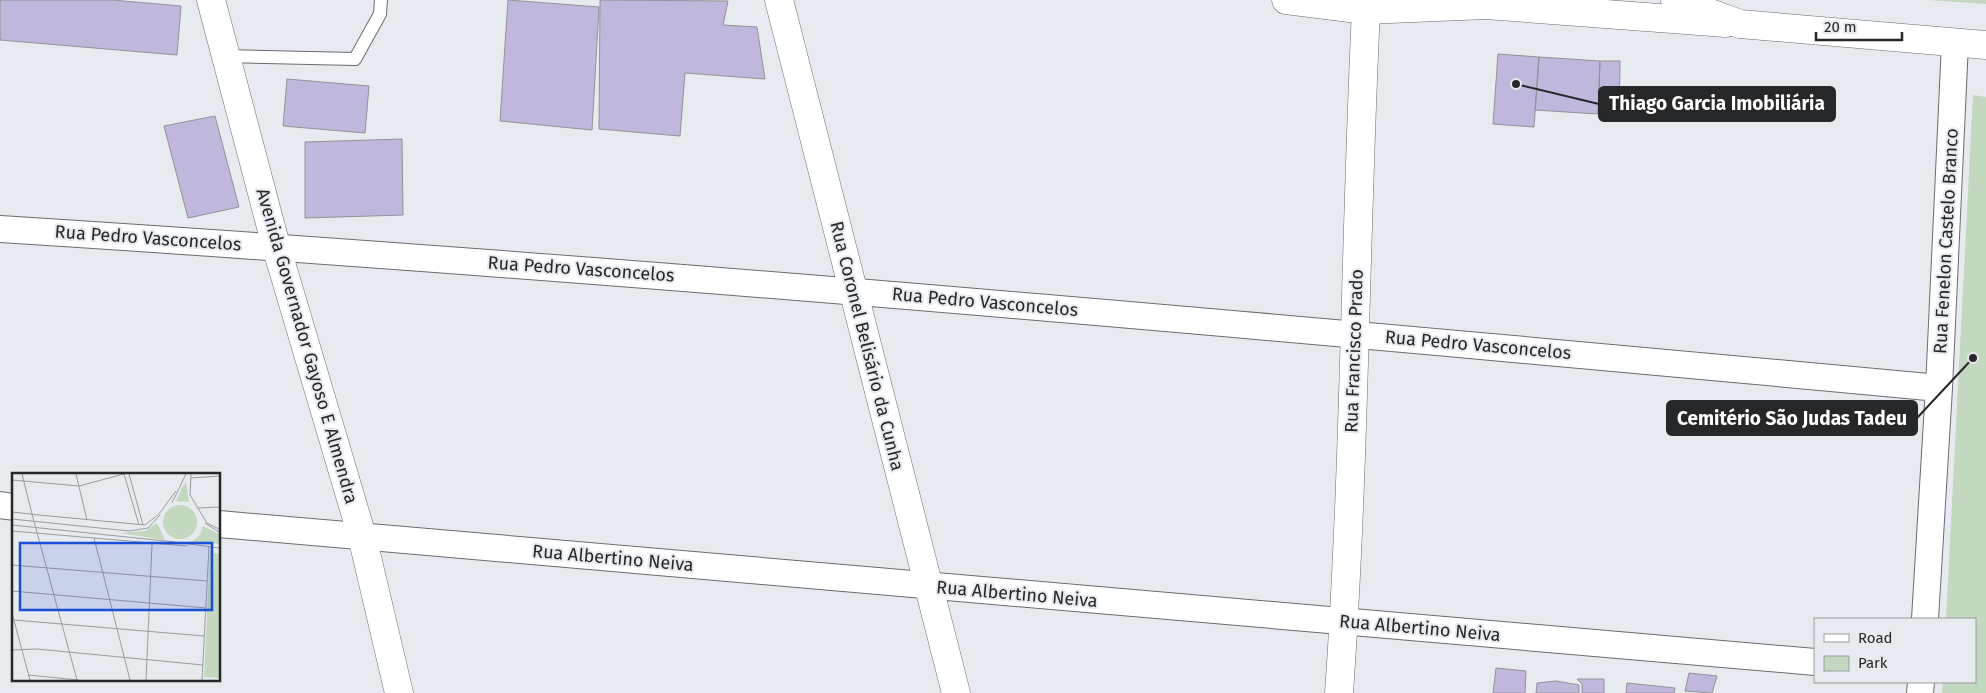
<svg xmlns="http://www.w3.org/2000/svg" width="1986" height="693" font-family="'Fira Sans',sans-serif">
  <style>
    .green { fill: #c2d8bf }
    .building { fill: #c0b7dd; stroke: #929196 }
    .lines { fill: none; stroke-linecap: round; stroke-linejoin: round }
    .lane-casing { stroke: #696c70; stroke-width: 14 }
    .street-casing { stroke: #696c70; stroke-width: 28 }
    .secondary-casing { stroke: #696c70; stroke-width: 29 }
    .primary-casing { stroke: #696c70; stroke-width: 29 }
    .lane { stroke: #fff; stroke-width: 12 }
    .street { stroke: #fff; stroke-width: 26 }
    .secondary { stroke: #fff; stroke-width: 28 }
    .primary { stroke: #fff; stroke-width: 28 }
    .labels { text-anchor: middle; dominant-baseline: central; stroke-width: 4; stroke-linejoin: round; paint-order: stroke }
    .street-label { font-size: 18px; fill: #262729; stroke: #e7eaee }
    .inset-road { fill: none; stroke: #9a9c9f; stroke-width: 1 }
    .view { fill: #1d4ed8; fill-opacity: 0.15; stroke: #1d4ed8; stroke-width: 2.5 }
    .inset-edge { fill: none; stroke: #262729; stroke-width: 2.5 }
    .leader { fill: none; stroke: #262729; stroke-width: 2 }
    .callout-dot { fill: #262729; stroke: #e7eaee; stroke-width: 2 }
    .callout { fill: #262729; stroke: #262729; stroke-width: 2 }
    .callout-label { font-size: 19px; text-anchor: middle; font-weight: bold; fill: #fff }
  </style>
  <rect width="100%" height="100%" fill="#e7eaee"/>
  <path class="green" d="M1928 0H1986V4Z
    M1973 95 1986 97V693H1942L1943 682H1975V619H1946Z"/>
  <path class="building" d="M0 0H112L181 6 177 55 0 40Z
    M508 0 599 7 592 130 500 121Z
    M600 0 728 1 723 25 757 27 765 79 685 73 680 136 599 129Z
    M1498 54 1539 57 1534 127 1493 124Z
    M1539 57 1600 61 1598 114 1535 110Z
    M1600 61H1620L1619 116 1598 114Z
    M287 79 369 86 365 133 283 126Z
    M215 116 239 207 188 218 164 126Z
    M402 139 403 215 305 218V142Z
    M1496 668 1526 671 1525 693H1493Z
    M1689 673 1717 676 1712 693 1685 691Z
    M1577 679H1604V693H1582V684Z
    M1556 681 1579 685V693H1536L1537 683Z
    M1627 683 1675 688 1674 693H1626Z"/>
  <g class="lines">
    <defs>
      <path id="lane" d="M226 56 355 59 380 14 381 0"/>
      <path id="street" d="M0 229C647 270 1293 328 1939 388
        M0 505 14 507
        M219 524 1815 662
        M1925 619 1939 388 1955 43
        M1920 693 1921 682"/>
      <path id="secondary" d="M211 0 276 246 362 536 399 693
        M779 0 956 693
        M1286 0 1366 10 1486 5 1726 23
        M1339 693C1355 466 1355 237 1366 10"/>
      <path id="primary" d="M1457 0 1486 5
        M1675 0 1740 24 1986 45"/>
    </defs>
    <use href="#lane" class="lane-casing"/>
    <use href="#street" class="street-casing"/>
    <use href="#secondary" class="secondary-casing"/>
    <use href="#primary" class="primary-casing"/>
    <use href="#lane" class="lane"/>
    <use href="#street" class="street"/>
    <use href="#secondary" class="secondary"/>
    <use href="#primary" class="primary"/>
  </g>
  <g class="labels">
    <g class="street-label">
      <text transform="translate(148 238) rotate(4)">Rua Pedro Vasconcelos</text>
      <text transform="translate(1946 241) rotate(-87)">Rua Fenelon Castelo Branco</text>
      <text transform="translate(581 269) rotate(4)">Rua Pedro Vasconcelos</text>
      <text transform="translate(985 302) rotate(5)">Rua Pedro Vasconcelos</text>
      <text transform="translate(1478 345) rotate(5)">Rua Pedro Vasconcelos</text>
      <text transform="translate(307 346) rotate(74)">Avenida Governador Gayoso E Almendra</text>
      <text transform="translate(867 346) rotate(76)">Rua Coronel Belisário da Cunha</text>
      <text transform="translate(1354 351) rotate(-88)">Rua Francisco Prado</text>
      <text transform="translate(613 558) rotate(5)">Rua Albertino Neiva</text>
      <text transform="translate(1017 594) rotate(5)">Rua Albertino Neiva</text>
      <text transform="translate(1420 628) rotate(5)">Rua Albertino Neiva</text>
    </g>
  </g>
  <g transform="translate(12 473)">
    <rect width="208" height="208" fill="#e7eaee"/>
    <path d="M174 9 177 29 164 28 171 13ZM151 49a17 17 0 1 1 34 0a17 17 0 1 1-34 0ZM145 50 153 67 108 60 133 58ZM191 53 207 61V71L179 69 188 62ZM198 79 207 81V205L192 204Z" fill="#c2d8bf"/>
    <path class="inset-road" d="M10 1 20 41M64 1 75 47M112 1 127 52M117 1 131 52M179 5 207 3M0 7 67 13 112 1M178 22 195 50 207 56M178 23 179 1M160 30 174 1M186 35 207 34M0 39 27 42M20 41 65 207M27 42 133 52 147 41 164 18M0 46 117 58 136 55 148 42M193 50 207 59M0 52 163 69M0 58 175 73M82 65 118 207M170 70 207 75M0 92 195 108M0 118 194 135M0 140 18 207M2 147 192 163M0 177 25 176 191 192M16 202 67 207M134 207 140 71M190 207 197 74"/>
    <path class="view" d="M8 70H200V137H8Z"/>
    <rect width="208" height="208" class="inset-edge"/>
  </g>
  <path class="leader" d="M1516 84L1599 104M1973 358L1917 418"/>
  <g class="callout-dot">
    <circle cx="1516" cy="84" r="5"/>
    <circle cx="1973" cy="358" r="5"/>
  </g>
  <g class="callout">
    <rect x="1599" y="87" width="236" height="34" rx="5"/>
    <rect x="1667" y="401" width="250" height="34" rx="5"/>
  </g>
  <g class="callout-label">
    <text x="1717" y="110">Thiago Garcia Imobiliária</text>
    <text x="1792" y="425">Cemitério São Judas Tadeu</text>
  </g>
  <rect x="1814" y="618" width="162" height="65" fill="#e7eaee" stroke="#9a9c9f"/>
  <rect x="1824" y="634" width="25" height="8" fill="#ffffff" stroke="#9a9c9f"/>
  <text x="1858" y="643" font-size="15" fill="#262729">Road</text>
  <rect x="1824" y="656" width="25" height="15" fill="#c2d8bf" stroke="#9a9c9f"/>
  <text x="1858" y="668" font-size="15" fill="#262729">Park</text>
  <path d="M1816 32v8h86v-8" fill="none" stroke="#262729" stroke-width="2.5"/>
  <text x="1824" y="32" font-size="15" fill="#262729" stroke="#e7eaee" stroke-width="4" paint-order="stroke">20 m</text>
</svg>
